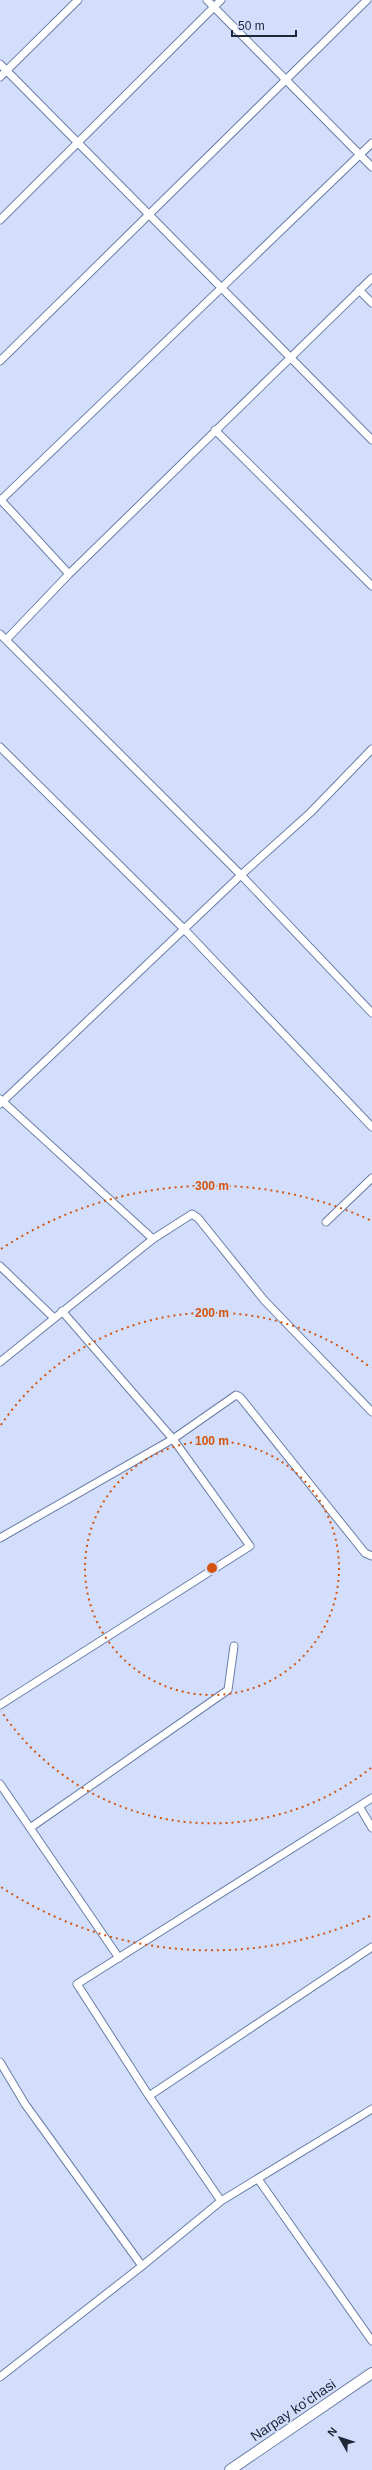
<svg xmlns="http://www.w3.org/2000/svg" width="372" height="2470" font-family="Arial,sans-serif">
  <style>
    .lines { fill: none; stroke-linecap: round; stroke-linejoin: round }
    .minor-casing { stroke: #6a7da8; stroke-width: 9 }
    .secondary-casing { stroke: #6a7da8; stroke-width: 12 }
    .minor { stroke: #fff; stroke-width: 7 }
    .secondary { stroke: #fff; stroke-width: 10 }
    .ring { fill: none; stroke: #d45410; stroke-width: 2; stroke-dasharray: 2 4 }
    .labels { text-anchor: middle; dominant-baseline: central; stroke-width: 3.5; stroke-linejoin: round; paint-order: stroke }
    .street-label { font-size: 14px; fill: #1f2638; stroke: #d2defb }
    .centre { fill: #d45410; stroke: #d2defb; stroke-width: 2 }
    .ring-label { font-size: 12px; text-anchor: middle; font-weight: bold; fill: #d45410; stroke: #d2defb; stroke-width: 3.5; stroke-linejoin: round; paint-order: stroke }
  </style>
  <rect width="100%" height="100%" fill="#d2defb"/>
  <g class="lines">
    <defs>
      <path id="minor" d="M207 0 372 167
        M0 64 372 440
        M0 77 78 0
        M0 220 221 0
        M359 290 372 303
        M0 361 367 0
        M215 430 372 586
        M0 499 69 574
        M1 500 372 143
        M0 634 241 875 372 1013
        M6 640 69 574 372 278
        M0 747 184 929 372 1127
        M0 1099 153 1239
        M0 1104 241 875 310 813 372 749
        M326 1222 372 1178
        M0 1266 54 1318
        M0 1362 153 1239 192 1214 198 1218 264 1300 372 1412
        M0 1538 173 1439 236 1395 240 1397 365 1553 372 1556
        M0 1705 250 1546 173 1439 62 1311
        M0 1784 119 1958
        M359 1806 372 1828
        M30 1828 228 1690 234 1646
        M0 2062 25 2104 142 2266
        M149 2096 372 1947
        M258 2179 372 2341
        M221 2201 149 2096 77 1984 372 1798
        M0 2377 142 2266 221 2201 372 2109"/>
      <path id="secondary" d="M230 2470 372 2373"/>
    </defs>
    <use href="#minor" class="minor-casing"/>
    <use href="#secondary" class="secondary-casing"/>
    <use href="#minor" class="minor"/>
    <use href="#secondary" class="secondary"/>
  </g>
  <g class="ring">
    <circle cx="212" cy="1568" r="127"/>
    <path d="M371 1768A255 255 0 0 1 1 1711M1 1425A255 255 0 0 1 371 1368"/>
    <path d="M370 1916A382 382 0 0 1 1 1887M1 1249A382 382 0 0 1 370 1220"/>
  </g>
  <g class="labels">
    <g class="street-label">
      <text transform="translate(293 2410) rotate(-34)">Narpay ko'chasi</text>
    </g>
  </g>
  <circle cx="212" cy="1568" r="6" class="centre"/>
  <g class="ring-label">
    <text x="212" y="1190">300 m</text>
    <text x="212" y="1317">200 m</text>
    <text x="212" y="1445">100 m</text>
  </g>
  <g transform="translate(340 2438) rotate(309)" stroke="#d2defb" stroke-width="3" paint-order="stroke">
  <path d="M0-3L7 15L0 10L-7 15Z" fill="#1f2638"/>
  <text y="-6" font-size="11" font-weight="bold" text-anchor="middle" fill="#1f2638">N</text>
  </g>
  <path d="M232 30v6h64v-6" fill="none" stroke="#1f2638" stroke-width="2"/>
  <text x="238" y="30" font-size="12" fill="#1f2638" stroke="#d2defb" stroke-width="3" paint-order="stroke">50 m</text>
</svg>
